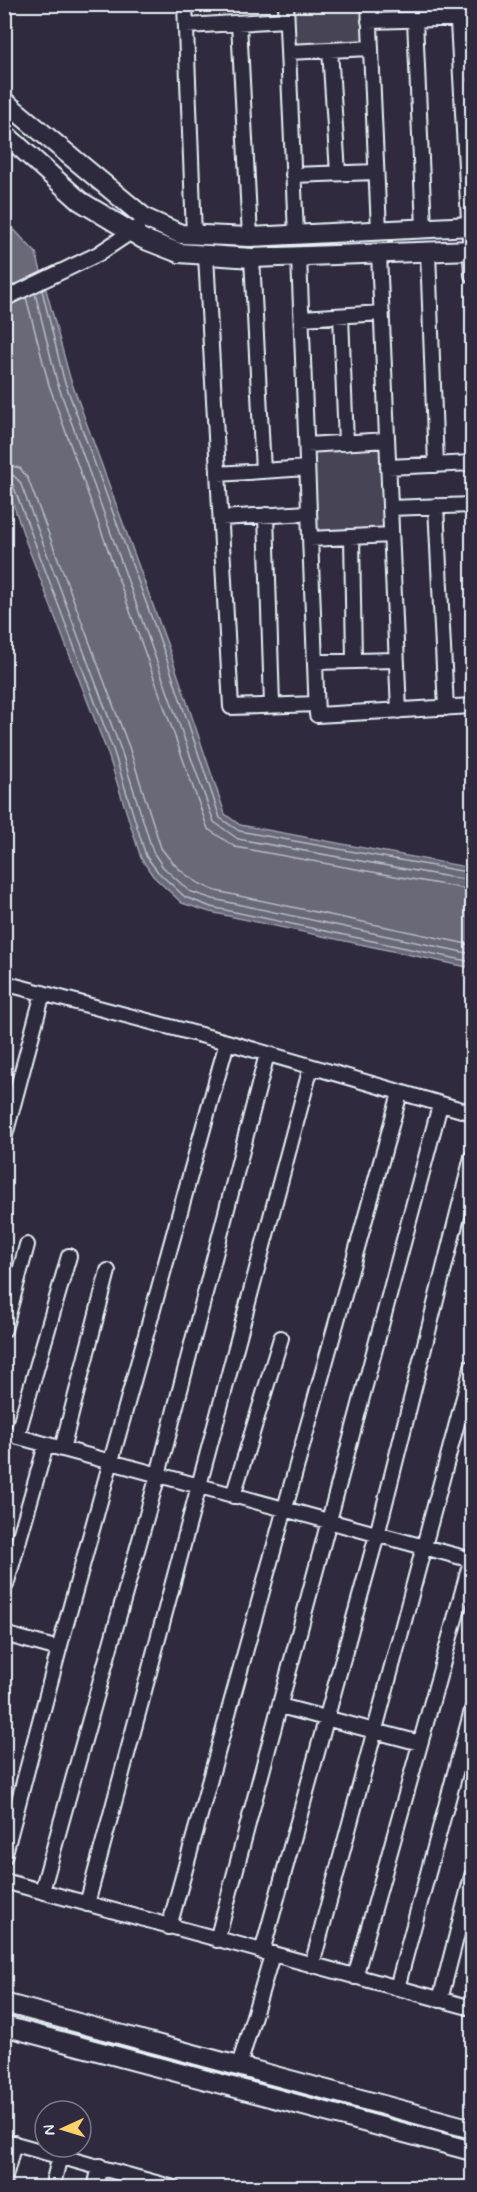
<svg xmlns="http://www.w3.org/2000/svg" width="477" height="2192" font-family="Mynerve,sans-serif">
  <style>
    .green { fill: #464455; stroke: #979aa6; stroke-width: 1.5 }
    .water { fill: #696978; stroke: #9c9fab; stroke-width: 1.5 }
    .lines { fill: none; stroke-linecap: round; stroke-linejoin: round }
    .shore { stroke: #b5bbc5; stroke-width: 1.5 }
    .minor-casing { stroke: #e8f1f8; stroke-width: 18 }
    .tertiary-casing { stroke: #e8f1f8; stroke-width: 22 }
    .minor { stroke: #2f2a3d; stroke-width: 14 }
    .tertiary { stroke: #2f2a3d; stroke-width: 18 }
  </style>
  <rect width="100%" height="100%" fill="#2f2a3d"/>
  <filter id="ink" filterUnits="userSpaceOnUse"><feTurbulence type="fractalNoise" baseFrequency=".0167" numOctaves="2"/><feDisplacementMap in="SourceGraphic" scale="12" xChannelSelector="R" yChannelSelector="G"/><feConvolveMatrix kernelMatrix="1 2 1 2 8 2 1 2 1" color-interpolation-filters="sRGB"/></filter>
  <g filter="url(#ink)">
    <path class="green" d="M290 5H363L365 46 292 50Z
      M384 445 388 534 315 537 311 448Z"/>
    <path class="water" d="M4 219 36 253 70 378 170 652 225 814 240 825 472 868V968L210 912 182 903 153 876 141 858 108 754 26 542 5 479Z"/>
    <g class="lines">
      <path class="shore" d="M42 290 64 380 165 654 220 818 239 831 472 873
        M35 293 57 382 214 822 238 839 472 881
        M26 297 49 385 208 829 235 847 472 890
        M4 464 20 468 28 479 129 747 161 848C176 869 192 882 216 891L472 945
        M4 473 13 475 20 482 121 750 153 852 163 867 189 891 213 899 472 954
        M4 480 13 485 114 752 146 856 158 872 185 897 211 907 472 962"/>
      <defs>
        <path id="minor" d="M185 4 194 235
          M286 4 296 235
          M369 4 379 230
          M457 4 472 275
          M415 20 424 228
          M369 21 472 18
          M239 23 250 237
          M186 26 286 20
          M330 50 338 173
          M288 52 370 48
          M293 175 376 172
          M428 252 436 465
          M379 254 399 711
          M206 256 231 707 316 704
          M299 257 317 715 472 706
          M252 258 263 471
          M4 299 98 254 137 228
          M341 316 346 443
          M302 318 382 313
          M307 445 387 440
          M388 467 472 463
          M218 474 307 468
          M436 506 446 708
          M390 508 472 505
          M266 515 272 705
          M221 518 309 513
          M352 537 354 661
          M310 539 391 535
          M315 662 396 660
          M4 983 227 1042 472 1113
          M4 1139 43 993
          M4 1330 27 1245
          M4 1433 472 1560
          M17 1436 69 1256
          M62 1449 108 1271
          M233 1496 281 1338
          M6 1585 46 1445
          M4 1634 59 1649
          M280 1706 420 1743
          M4 1857 59 1649 227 1042
          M4 1881 472 2008
          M42 1891 158 1475 267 1054
          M87 1904 311 1067
          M169 1927 400 1093
          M217 1940 440 1105
          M262 1952 377 1535 472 1157
          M312 1965 472 1367
          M355 1977 472 1558
          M397 1988 472 1710
          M440 2000 472 1876
          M239 2066 272 1955
          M4 2141 174 2188
          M4 2181 14 2143
          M52 2188 60 2156
          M95 2188 100 2166"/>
        <path id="tertiary" d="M4 101 145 218 181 234 250 237 472 226
          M4 133 80 201 143 239 179 253 252 258 472 250
          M4 2003 472 2129
          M4 2026 472 2151"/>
      </defs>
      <use href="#minor" class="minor-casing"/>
      <use href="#tertiary" class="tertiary-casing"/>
      <use href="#minor" class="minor"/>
      <use href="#tertiary" class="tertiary"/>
    </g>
  </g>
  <rect width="477" height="2192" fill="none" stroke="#2f2a3d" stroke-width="24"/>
  <rect x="12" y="12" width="453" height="2168" fill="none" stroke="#e8f1f8" stroke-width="2" filter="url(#ink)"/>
  <g transform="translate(63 2129) rotate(266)"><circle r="28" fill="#2f2a3d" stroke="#797a88" stroke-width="1.5"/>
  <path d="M0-4.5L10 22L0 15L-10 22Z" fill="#ffd166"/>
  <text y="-9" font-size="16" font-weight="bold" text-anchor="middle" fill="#e8f1f8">N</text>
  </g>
</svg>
